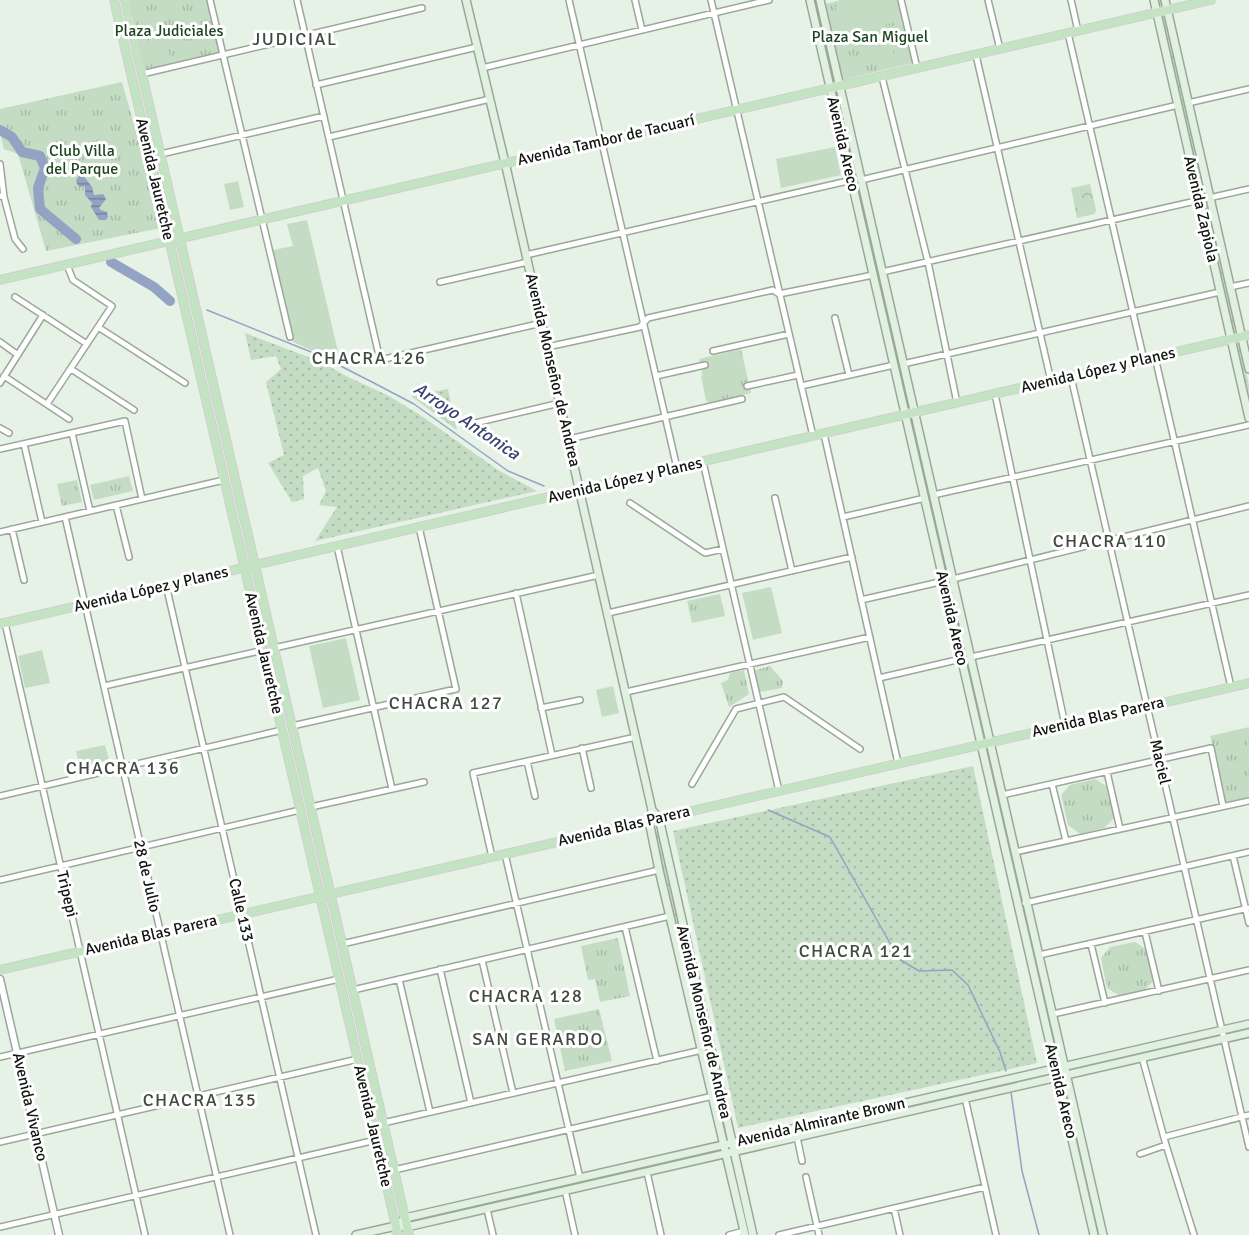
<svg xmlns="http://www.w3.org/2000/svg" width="1249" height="1235" font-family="Signika,sans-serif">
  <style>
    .grass { fill: url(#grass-dots) }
    .forest { fill: url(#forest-crowns) }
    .park { fill: url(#park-tufts) }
    .pitch { fill: #c4dcc3 }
    .water { fill: url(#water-rules) }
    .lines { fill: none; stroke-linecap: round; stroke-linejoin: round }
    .stream { stroke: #94a2c3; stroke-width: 1.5 }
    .river { stroke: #94a2c3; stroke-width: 10 }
    .minor-casing { stroke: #9ca79b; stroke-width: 8 }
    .tertiary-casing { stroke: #9ca79b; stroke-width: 9 }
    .secondary-casing { stroke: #9ca79b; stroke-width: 10 }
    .primary-casing { stroke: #d0d0d0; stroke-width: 10 }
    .minor { stroke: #fff; stroke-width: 5 }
    .tertiary { stroke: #fff; stroke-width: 6 }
    .secondary { stroke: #e1f1e0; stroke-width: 7 }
    .primary { stroke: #c3e3c2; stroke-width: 8 }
    .labels { text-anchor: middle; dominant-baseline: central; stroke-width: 6; stroke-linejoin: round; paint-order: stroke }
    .park-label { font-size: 16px; fill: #1d461e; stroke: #fff }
    .street-label { font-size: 16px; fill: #121612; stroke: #fff }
    .neighbourhood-label { font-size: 18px; letter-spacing: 1.5px; fill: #414a41; stroke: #fff }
    .water-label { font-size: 18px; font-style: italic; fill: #344572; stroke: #fff }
  </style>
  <defs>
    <pattern id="grass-dots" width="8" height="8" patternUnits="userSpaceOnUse" patternTransform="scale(1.5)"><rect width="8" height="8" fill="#c4dcc3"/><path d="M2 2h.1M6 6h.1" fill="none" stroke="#a7bca6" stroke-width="1.8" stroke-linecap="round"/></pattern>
    <pattern id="forest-crowns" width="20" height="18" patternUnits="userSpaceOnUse" patternTransform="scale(1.5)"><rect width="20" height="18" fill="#c4dcc3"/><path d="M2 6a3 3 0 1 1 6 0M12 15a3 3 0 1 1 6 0" fill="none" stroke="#a7bca6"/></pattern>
    <pattern id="park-tufts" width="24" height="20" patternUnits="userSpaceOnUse" patternTransform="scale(1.5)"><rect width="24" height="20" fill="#c4dcc3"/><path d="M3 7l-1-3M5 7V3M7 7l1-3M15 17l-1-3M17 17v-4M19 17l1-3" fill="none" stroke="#a7bca6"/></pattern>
    <pattern id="water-rules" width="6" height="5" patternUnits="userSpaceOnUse" patternTransform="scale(1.5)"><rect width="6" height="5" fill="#94a2c3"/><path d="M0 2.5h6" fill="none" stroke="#77839d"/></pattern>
  </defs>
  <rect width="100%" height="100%" fill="#e7f2e6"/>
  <path class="grass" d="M1157 0H1161L1249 385V406Z
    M245 333 319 361 346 376 389 396 423 417 498 470 537 491 315 541 337 507 319 505 326 491 318 468 303 476 304 499 292 502 268 463 284 455 266 382 281 369 276 356 251 360Z
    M448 389 457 430 411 396Z
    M973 766 1037 1063 738 1128 673 831Z
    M655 831H658L726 1128 723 1129Z
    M1249 1027V1030L745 1147V1143Z
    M711 1151 712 1154 412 1223 411 1220Z"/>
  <path class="forest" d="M1090 184 1096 210 1095 214 1077 218 1071 188Z"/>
  <path class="park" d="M127 0H207L219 52 143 70Z
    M841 0H897L913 63 842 80 825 4Z
    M122 82 152 187 161 228 46 251 18 154 4 149 0 134V109Z
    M741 349 751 393 708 403 699 359Z
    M129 476 133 491 94 500 90 485Z
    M77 480 82 502 62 506 57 484Z
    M720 594 725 616 692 623 687 601Z
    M770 666 783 681 782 688 760 692 754 673 756 670Z
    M744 670 749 694 729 707 721 683 728 680 730 673Z
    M1249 727V797L1226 802 1210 736Z
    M1095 779 1106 786 1114 818 1104 828 1080 834 1068 825 1061 795 1070 785Z
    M618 938 630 996 600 1002 595 979 588 980 581 946Z
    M1135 942 1146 949 1153 981 1144 991 1120 996 1107 988 1101 958 1110 947Z
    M599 1009 612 1061 565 1071 554 1019Z"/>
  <path class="pitch" d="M866 0H894L898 22 841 34 835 7Z
    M888 29 895 59 879 62 872 33Z
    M164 31 170 57 154 61 148 35Z
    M835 147 841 175 781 188 776 159Z
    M238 181 244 207 230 210 224 184Z
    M307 220 341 364 293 342 273 250 293 246 287 224Z
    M739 355 743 374 718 380 714 360Z
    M714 373 720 397 706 401 701 376Z
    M771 587 782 633 753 640 742 593Z
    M346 638 360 700 323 708 309 646Z
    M42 650 50 683 25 688 18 656Z
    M613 686 619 713 602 717 596 690Z
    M105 745 109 760 80 767 76 751Z"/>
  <path class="water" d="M83 175 92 187 94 195 103 194 106 199 99 208 101 210 107 212 108 217 106 220H99L91 207 92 203 85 195V186L80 187 77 184 76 180 79 176Z"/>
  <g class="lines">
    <path class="stream" d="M207 310 321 356 372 382 414 404 508 471 544 486
      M768 810 830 837 899 959 919 971 952 970 968 985 1000 1052 1006 1071
      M1011 1092 1022 1171 1039 1235"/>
    <path class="river" d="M0 130 12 137 22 152 40 156 45 168 38 188 40 209 76 239
      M111 262 154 287 170 301"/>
    <defs>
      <path id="minor" d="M210 0 290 337
        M297 0 380 360 542 323
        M569 0 677 468
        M635 0 642 30
        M711 0 813 436
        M901 0 917 68
        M988 0 1000 49
        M1071 0 1078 31
        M1068 33 1144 360
        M976 55 1051 381
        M482 68 769 0
        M142 74 422 8
        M882 77 928 262 957 403
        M316 85 477 47
        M1188 103 1249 89
        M329 137 490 99
        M161 154 324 116
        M0 164 4 197
        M861 180 1178 105
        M0 196 4 197 15 239 23 249
        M526 255 852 180
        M882 272 1249 189
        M440 282 528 262
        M1230 287 1249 283
        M779 294 873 275
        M15 297 87 344
        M835 318 849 375
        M98 327 185 383
        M0 342 18 355
        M547 347 640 327 648 318 773 290 779 294
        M713 351 789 334
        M1155 357 1231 687
        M903 364 1220 292
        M71 369 134 410
        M4 376 69 419
        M656 376 705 365
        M1071 377 1249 1147
        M0 383 43 315
        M747 386 798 375
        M801 386 894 365
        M995 394 1065 725
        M47 404 112 306 73 280 67 265
        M475 423 560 403
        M0 428 9 433
        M72 433 90 511
        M824 434 898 763
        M569 439 742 399
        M24 444 42 522
        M0 449 125 421 142 499
        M703 462 779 791
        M933 495 1249 425
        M775 498 792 571
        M630 503 705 553 723 549
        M116 505 129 557
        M65 517 230 1235
        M843 517 925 498
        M12 529 24 580
        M0 532 224 480
        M337 546 392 789
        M953 579 1249 506
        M166 585 316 1235
        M516 593 552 755
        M861 600 944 581
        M608 613 852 557
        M5 623 145 1235
        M274 648 599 575
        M971 657 1249 595
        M879 678 961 659
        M104 686 264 650
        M626 692 870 637
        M541 708 580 700
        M292 726 456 689 419 527
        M582 748 591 788
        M527 761 535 796
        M1107 772 1120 829
        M692 784 736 709 784 697 860 749
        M1052 784 1066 841
        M1002 795 1211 748 1223 806
        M0 796 282 730
        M311 807 424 782
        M1015 852 1249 801
        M505 854 580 1178
        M1233 856 1249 923
        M492 857 473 773 636 737
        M0 880 300 810
        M1025 903 1249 852
        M625 927 657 1061
        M1145 932 1159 991
        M342 944 659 870
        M1091 944 1105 1003
        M1039 955 1249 908
        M482 960 513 1093
        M440 969 471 1103
        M399 979 430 1112
        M353 990 670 916
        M1053 1014 1249 970
        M0 1057 339 979
        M1142 1057 1166 1145 1194 1235
        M965 1098 996 1235
        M383 1123 702 1050
        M797 1137 802 1161
        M1164 1137 1249 1115
        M0 1142 358 1059
        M1140 1154 1166 1145
        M394 1170 713 1096
        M647 1172 661 1235
        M806 1177 819 1235
        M565 1190 575 1235
        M894 1208 900 1235
        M487 1209 493 1235
        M0 1227 376 1140
        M729 1235 744 1231
        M779 1235 985 1187"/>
      <path id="tertiary" d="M0 979 59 1235"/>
      <path id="secondary" d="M466 0 507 171 652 810 659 818 753 1235
        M810 0 1094 1235
        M820 0 1103 1235
        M1154 0 1249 418
        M1165 0 1249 369
        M652 810 649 821 659 870 745 1235
        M402 1221 405 1218 1249 1024
        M356 1235 396 1226 407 1227 1249 1033"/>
      <path id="primary" d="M114 0 398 1235
        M125 0 409 1235
        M0 280 1211 0
        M0 624 1249 335
        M0 970 1249 683"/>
    </defs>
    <use href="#minor" class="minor-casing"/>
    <use href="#tertiary" class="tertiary-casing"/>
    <use href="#secondary" class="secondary-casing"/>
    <use href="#primary" class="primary-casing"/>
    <use href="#minor" class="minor"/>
    <use href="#tertiary" class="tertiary"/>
    <use href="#secondary" class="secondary"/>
    <use href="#primary" class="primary"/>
  </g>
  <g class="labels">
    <g class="park-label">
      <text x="169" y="31">Plaza Judiciales</text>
      <text x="870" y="37">Plaza San Miguel</text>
      <text x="82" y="151">Club Villa<tspan x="82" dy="18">del Parque</tspan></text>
    </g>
    <g class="street-label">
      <text transform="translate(606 140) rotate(-13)">Avenida Tambor de Tacuarí</text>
      <text transform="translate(843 144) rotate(77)">Avenida Areco</text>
      <text transform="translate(155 179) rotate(77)">Avenida Jauretche</text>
      <text transform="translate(1201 209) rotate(77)">Avenida Zapiola</text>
      <text transform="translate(553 370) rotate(77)">Avenida Monseñor de Andrea</text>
      <text transform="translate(1098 370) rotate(-13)">Avenida López y Planes</text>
      <text transform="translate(625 480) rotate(-13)">Avenida López y Planes</text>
      <text transform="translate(151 589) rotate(-13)">Avenida López y Planes</text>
      <text transform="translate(952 618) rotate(77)">Avenida Areco</text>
      <text transform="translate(264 653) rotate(77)">Avenida Jauretche</text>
      <text transform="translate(1098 717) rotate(-13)">Avenida Blas Parera</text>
      <text transform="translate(1160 762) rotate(77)">Maciel</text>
      <text transform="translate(624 826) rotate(-13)">Avenida Blas Parera</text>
      <text transform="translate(147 876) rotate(77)">28 de Julio</text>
      <text transform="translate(67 894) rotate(77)">Tripepi</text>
      <text transform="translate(241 910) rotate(77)">Calle 133</text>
      <text transform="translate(151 935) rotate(-13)">Avenida Blas Parera</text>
      <text transform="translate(704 1022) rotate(77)">Avenida Monseñor de Andrea</text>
      <text transform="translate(1061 1091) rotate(77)">Avenida Areco</text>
      <text transform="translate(30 1107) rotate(77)">Avenida Vivanco</text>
      <text transform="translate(821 1122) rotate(-13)">Avenida Almirante Brown</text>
      <text transform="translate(373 1126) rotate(77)">Avenida Jauretche</text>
    </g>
    <g class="neighbourhood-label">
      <text x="295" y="39">JUDICIAL</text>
      <text x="369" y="358">CHACRA 126</text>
      <text x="1110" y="541">CHACRA 110</text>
      <text x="446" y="703">CHACRA 127</text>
      <text x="123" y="768">CHACRA 136</text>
      <text x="856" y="951">CHACRA 121</text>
      <text x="526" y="996">CHACRA 128</text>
      <text x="538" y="1039">SAN GERARDO</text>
      <text x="200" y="1100">CHACRA 135</text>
    </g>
    <g class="water-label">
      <text transform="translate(467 421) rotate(34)">Arroyo Antonica</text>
    </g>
  </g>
</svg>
